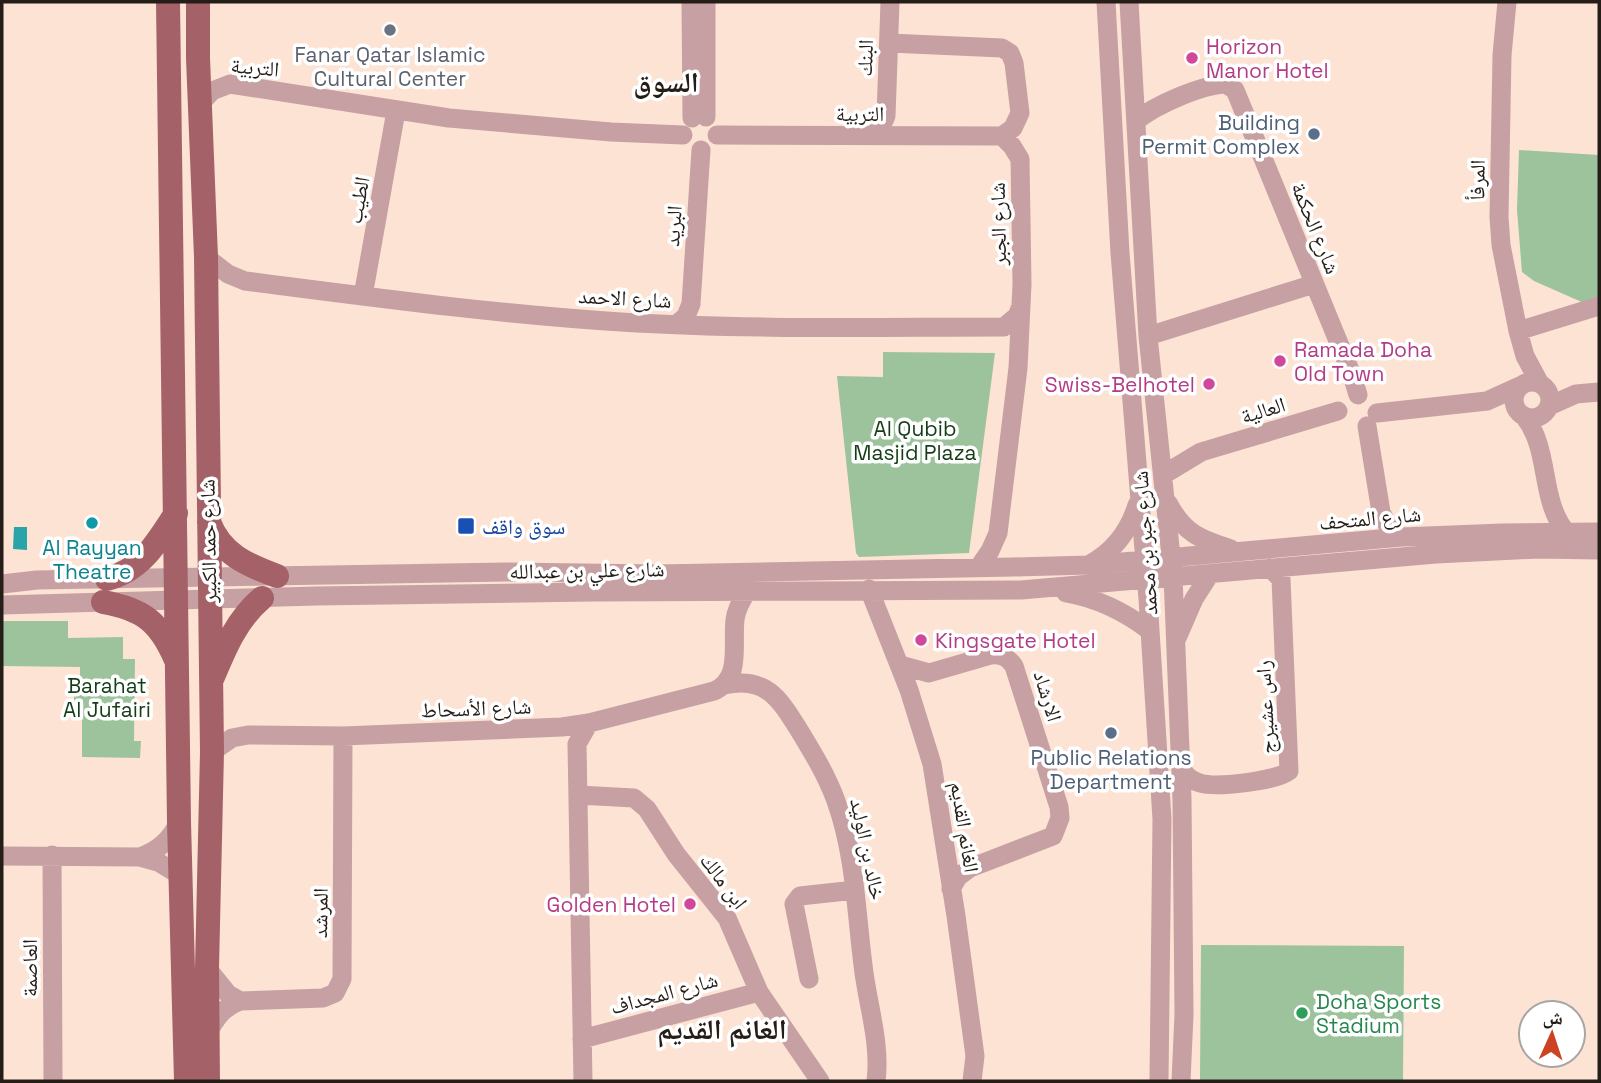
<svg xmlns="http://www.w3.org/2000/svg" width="1601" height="1083" font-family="'Space Grotesk','Noto Naskh Arabic',sans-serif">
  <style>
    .green { fill: #9dc39d }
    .water { fill: #2aa3a9 }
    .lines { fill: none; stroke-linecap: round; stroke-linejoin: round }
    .minor { stroke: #c6a0a2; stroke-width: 19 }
    .major { stroke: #a46268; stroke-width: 24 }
    .worship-dot { fill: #6b7280; stroke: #fff; stroke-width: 2.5 }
    .hotel-dot { fill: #d1479c; stroke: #fff; stroke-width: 2.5 }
    .service-dot { fill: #5c6f8a; stroke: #fff; stroke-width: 2.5 }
    .culture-dot { fill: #0f9aa8; stroke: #fff; stroke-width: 2.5 }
    .transit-dot { fill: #1a4fb4; stroke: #fff; stroke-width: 2.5 }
    .leisure-dot { fill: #2e9e5b; stroke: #fff; stroke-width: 2.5 }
    .labels { text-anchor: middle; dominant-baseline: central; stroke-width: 7; stroke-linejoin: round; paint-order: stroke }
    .hotel-label { font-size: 21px; fill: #b23c85; stroke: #fff; text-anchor: start }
    .worship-label { font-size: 21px; fill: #5b616d; stroke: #fff }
    .street-label { font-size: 21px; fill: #251d17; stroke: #fff }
    .service-label { font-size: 21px; fill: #4e5e75; stroke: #fff; text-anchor: end }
    .park-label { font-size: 21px; fill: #143d17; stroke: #fff }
    .transit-label { font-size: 21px; fill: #164399; stroke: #fff; text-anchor: start }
    .culture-label { font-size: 21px; fill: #0d838f; stroke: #fff }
    .leisure-label { font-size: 21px; fill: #27864d; stroke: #fff; text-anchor: start }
    .district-label { font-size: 28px; font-weight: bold; fill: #251d17; stroke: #fff }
  </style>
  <rect width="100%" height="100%" fill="#fce3d3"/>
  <path class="green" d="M1519 150 1599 155V299L1584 303 1534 281 1522 272 1517 210Z
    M883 352 995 353 969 553 859 557 856 553 837 376 883 377Z
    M2 621H68V638L123 637V659H135L134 741H141L140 758 82 757V718H74V690L80 689V667L2 666Z
    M1201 945 1404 946 1403 1081H1200Z"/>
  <path class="water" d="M14 527H27V550L13 549Z"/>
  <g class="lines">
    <path class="minor" d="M691 2 692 118
      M706 2V117
      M1106 2 1120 253 1148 599 1162 819 1159 1081
      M1129 2 1148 336 1173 576 1182 799 1184 1015 1181 1081
      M1507 2 1502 55 1499 217 1501 245 1518 331 1525 356 1540 384
      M199 105 212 91 230 84 449 118 611 132 683 135
      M1136 121C1155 105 1201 85 1226 84L1235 90 1352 375 1358 395
      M717 135 1002 136 1013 128 1020 113 1014 63 1010 53 1002 48 889 43
      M873 135 881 127 886 116 890 2
      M206 257 228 274 245 281C370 297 495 314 621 322 748 330 876 327 1004 327L1017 316 1021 306
      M363 296 396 111
      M677 324 686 316 691 304 701 150
      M1518 331 1599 306
      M1148 336 1314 284
      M1514 400a18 18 0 1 1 36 0a18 18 0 1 1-36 0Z
      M1549 406 1576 394 1599 392
      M1377 413 1487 401 1520 386
      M1524 416C1551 450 1539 499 1566 532
      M1367 426 1381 512 1389 528 1402 537
      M1163 475 1201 452 1338 411
      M1168 503C1184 533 1199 539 1231 549
      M1090 564C1114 551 1129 531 1137 505
      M979 567 990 551 998 533 1018 368 1022 284 1020 159 1012 146 1002 136
      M2 584 37 580 506 572 658 574 1013 567 1089 565 1402 537 1502 533 1599 532
      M869 589 909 690 932 764 956 916 975 1056 972 1081
      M1066 593C1096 598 1125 612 1150 631
      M2 605 316 596 591 592 1021 590 1436 554 1538 549 1599 550
      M1177 638 1194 599 1210 574
      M900 665 929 673 991 655C1001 654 1008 657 1014 666L1059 807 1060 818 1053 836 970 868 958 877 951 889
      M724 685C766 676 779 698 799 730 813 753 827 776 836 801 855 854 856 910 863 965 867 1003 881 1042 876 1081
      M212 752 232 738 248 735 343 736 562 727 589 723 714 691C742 679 732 645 735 620 736 609 742 599 748 590
      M1180 765C1184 775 1190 780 1200 783 1216 788 1277 781 1289 771L1281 579 1270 568
      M578 795 634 798 647 809 676 854 727 918 759 992 820 1081
      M52 855 53 1081
      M2 856 140 857 158 862 181 876
      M140 857C159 850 170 840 179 822
      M207 968 228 994 240 1001
      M809 979 794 904 800 896 855 890
      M207 1034C216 1018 223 1007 240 1001L323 998 335 993 342 979 343 736
      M582 1039 759 992
      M583 1081 577 744 589 723"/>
    <path class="major" d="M168 2 179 822 186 1081
      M198 2V58L206 257 212 752 207 968 208 1081
      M209 522C221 554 247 565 277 576
      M107 579C142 570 157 542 176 513
      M103 602C142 609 159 621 175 658
      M213 677C225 648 237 619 262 598"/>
  </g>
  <circle class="worship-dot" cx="390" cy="30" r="7"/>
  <g class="hotel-dot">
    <circle cx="1192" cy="58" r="7"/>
    <circle cx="1280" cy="361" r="7"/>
    <circle cx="1209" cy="384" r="7"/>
    <circle cx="921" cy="640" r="7"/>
    <circle cx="690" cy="904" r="7"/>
  </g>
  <g class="service-dot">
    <circle cx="1314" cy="134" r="7"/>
    <circle cx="1111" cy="733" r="7"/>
  </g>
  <circle class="culture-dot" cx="92" cy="523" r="7"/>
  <rect class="transit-dot" x="457" y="517" width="18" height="18" rx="3.5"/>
  <circle class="leisure-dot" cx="1302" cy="1013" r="7"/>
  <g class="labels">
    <g class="hotel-label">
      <text x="1206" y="46">Horizon<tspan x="1206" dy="24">Manor Hotel</tspan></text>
      <text x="1294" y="349">Ramada Doha<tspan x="1294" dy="24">Old Town</tspan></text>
      <text x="1195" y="384" text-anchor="end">Swiss-Belhotel</text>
      <text x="935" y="640">Kingsgate Hotel</text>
      <text x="676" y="904" text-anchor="end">Golden Hotel</text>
    </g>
    <g class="worship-label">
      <text x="390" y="54">Fanar Qatar Islamic<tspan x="390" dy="24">Cultural Center</tspan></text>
    </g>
    <g class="street-label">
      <text transform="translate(865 58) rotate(-88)">البنك</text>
      <text transform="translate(255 67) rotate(5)">التربية</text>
      <text x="860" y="113">التربية</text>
      <text transform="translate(1477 180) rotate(-89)">المرفأ</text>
      <text transform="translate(358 200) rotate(-80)">الطيب</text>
      <text transform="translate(998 224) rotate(-91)">شارع الجبر</text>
      <text transform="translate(673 226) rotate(-86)">البريد</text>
      <text transform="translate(1316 228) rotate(68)">شارع الحكمة</text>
      <text transform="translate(625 298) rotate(3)">شارع الاحمد</text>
      <text transform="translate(1263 410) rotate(-17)">العالية</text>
      <text transform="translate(1370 518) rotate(-5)">شارع المتحف</text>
      <text transform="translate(208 541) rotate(-91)">شارع حمد الكبير</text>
      <text transform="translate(1145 543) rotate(-94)">شارع جبر بن محمد</text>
      <text transform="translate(587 570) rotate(-1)">شارع علي بن عبدالله</text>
      <text transform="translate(1048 696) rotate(73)">الارشاد</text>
      <text transform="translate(1265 707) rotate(-93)">راس عشيرج</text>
      <text transform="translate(476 708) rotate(-2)">شارع الأسحاط</text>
      <text transform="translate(965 827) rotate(81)">الغانم القديم</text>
      <text transform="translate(868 849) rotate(78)">خالد بن الوليد</text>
      <text transform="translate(724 881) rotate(53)">ابن مالك</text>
      <text transform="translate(320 913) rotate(-89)">المرشد</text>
      <text transform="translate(29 968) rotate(-90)">العاصمة</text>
      <text transform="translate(664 993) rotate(-15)">شارع المجداف</text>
    </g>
    <g class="service-label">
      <text x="1300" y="122">Building<tspan x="1300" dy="24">Permit Complex</tspan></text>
      <text x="1111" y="757" text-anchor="middle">Public Relations<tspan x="1111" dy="24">Department</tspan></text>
    </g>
    <g class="park-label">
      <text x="915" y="428">Al Qubib<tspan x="915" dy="24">Masjid Plaza</tspan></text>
      <text x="107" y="685">Barahat<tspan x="107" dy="24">Al Jufairi</tspan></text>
    </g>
    <g class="transit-label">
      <text x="482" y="526">سوق واقف</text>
    </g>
    <g class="culture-label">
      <text x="92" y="547">Al Rayyan<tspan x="92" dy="24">Theatre</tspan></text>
    </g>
    <g class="leisure-label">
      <text x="1316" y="1001">Doha Sports<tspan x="1316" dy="24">Stadium</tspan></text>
    </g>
    <g class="district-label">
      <text x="666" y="82">السوق</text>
      <text x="722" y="1029">الغانم القديم</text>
    </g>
  </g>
  <rect width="1601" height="1083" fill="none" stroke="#251d17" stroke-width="7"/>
  <g transform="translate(1552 1034) rotate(3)"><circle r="33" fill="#ffffff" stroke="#a8a5a2" stroke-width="2"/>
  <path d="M0-5L12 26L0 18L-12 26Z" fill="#cc4223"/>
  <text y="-10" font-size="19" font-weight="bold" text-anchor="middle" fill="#251d17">ش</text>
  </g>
</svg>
